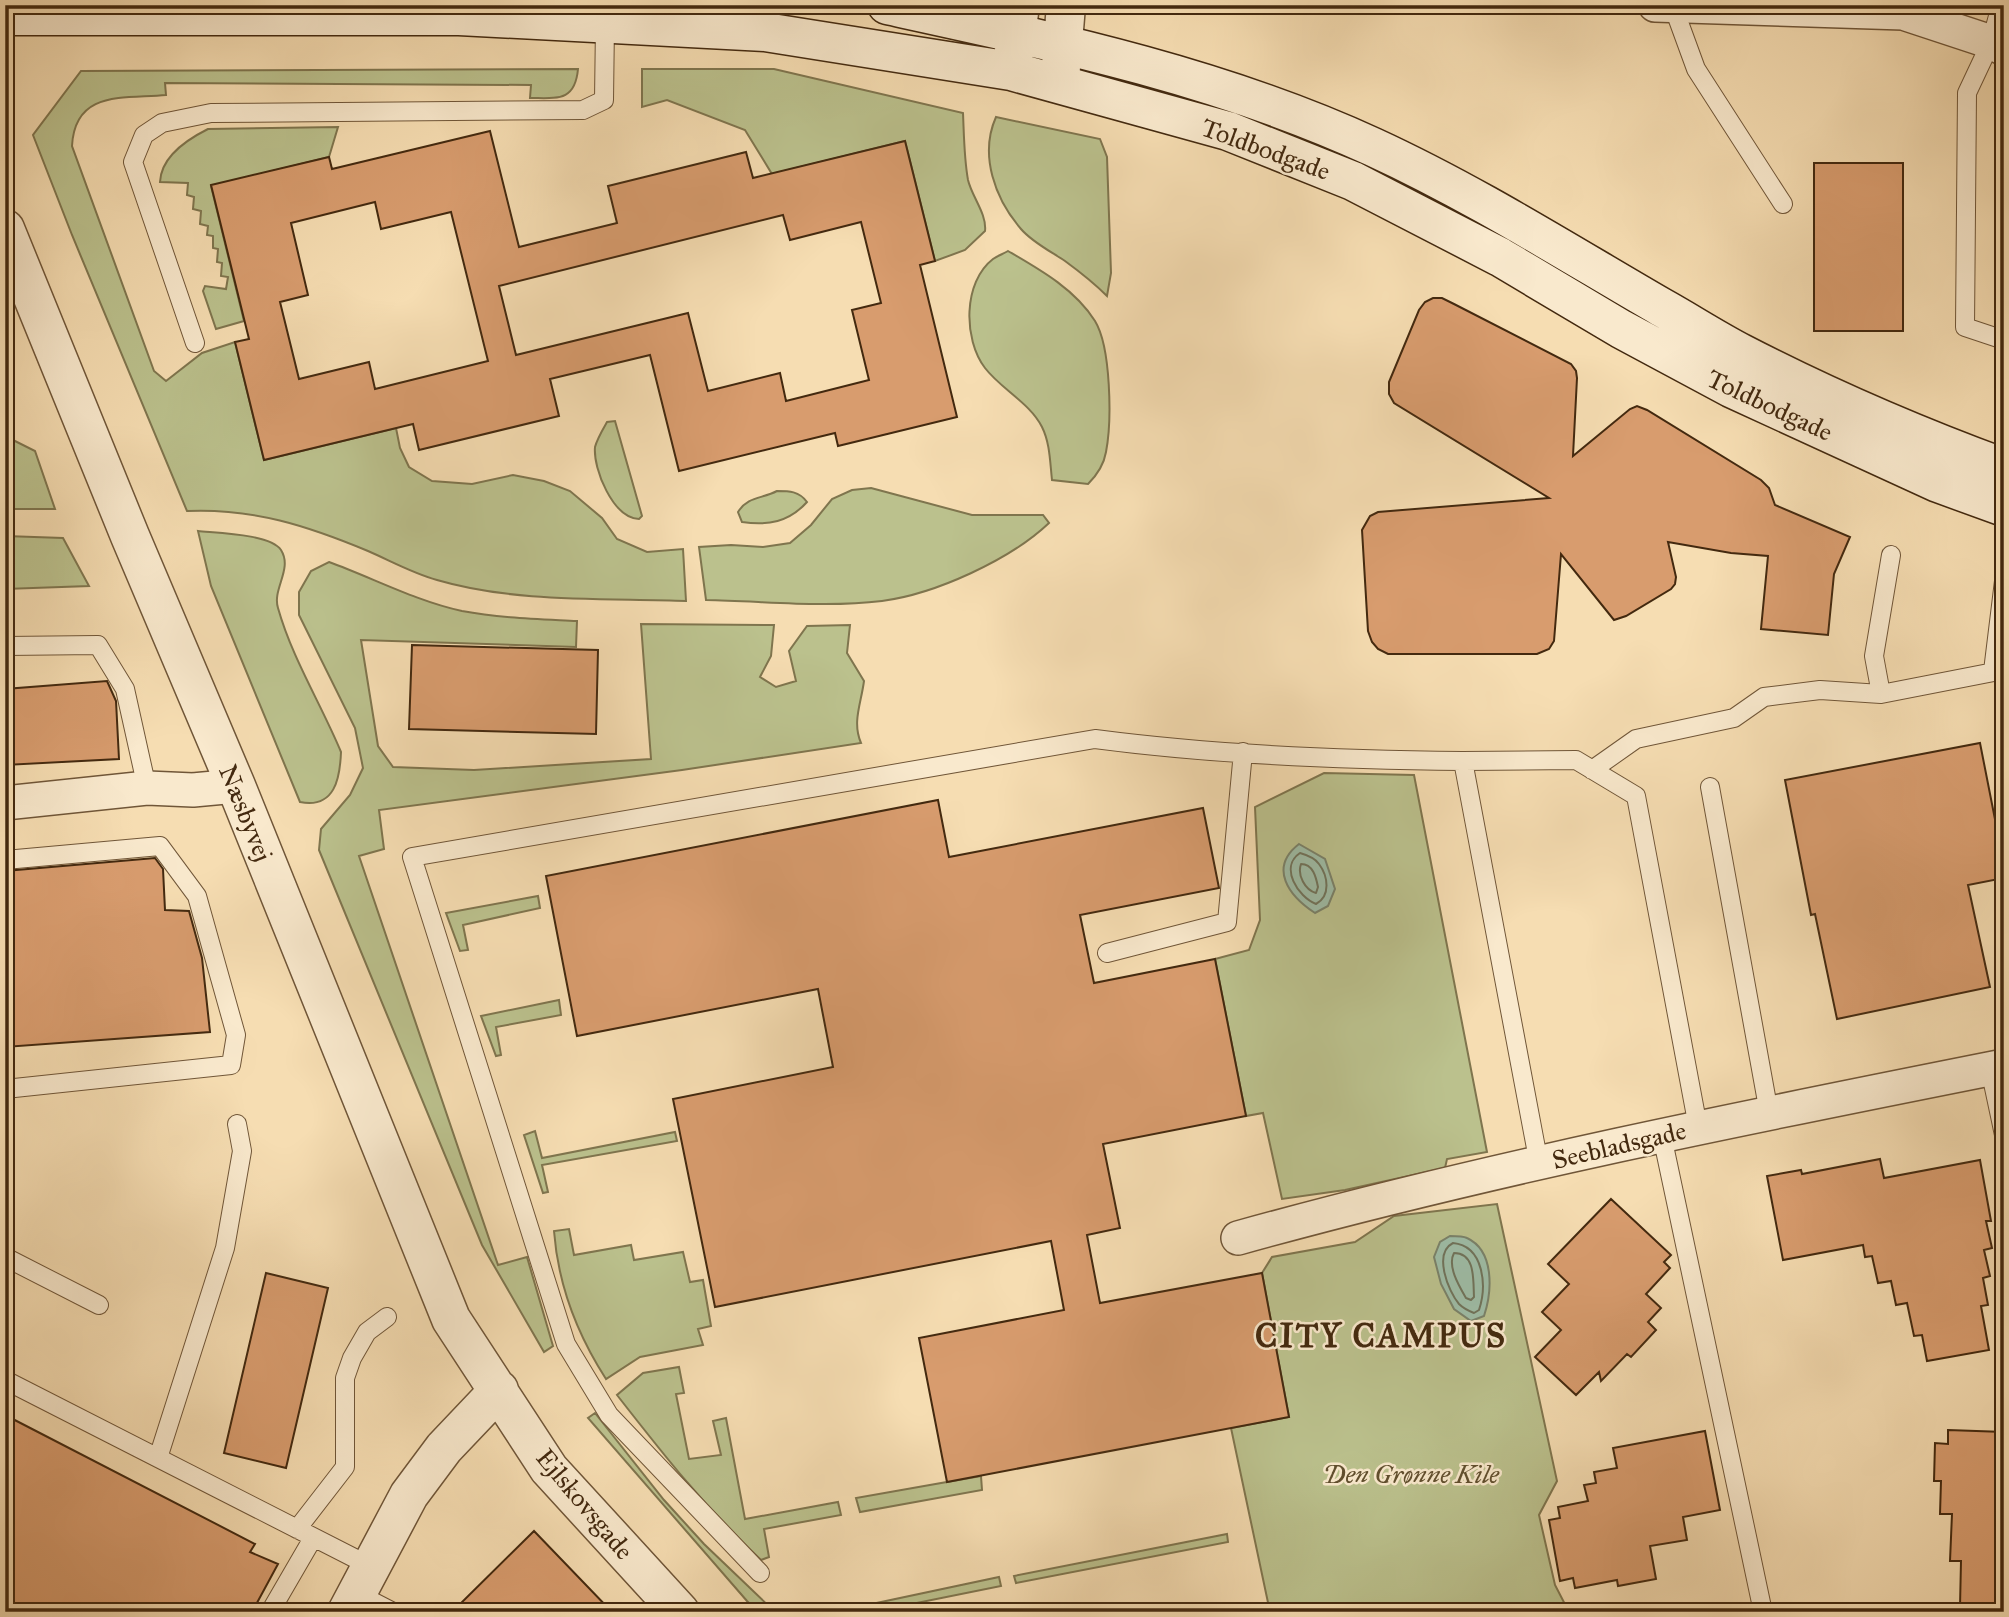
<svg xmlns="http://www.w3.org/2000/svg" width="2009" height="1617" font-family="'IM FELL Great Primer',serif">
  <style>
    .green { fill: #bbc18d; stroke: #7f754e; stroke-width: 2 }
    .water { fill: #9ebda7; stroke: #7a826a; stroke-width: 2 }
    .lines { fill: none; stroke-linecap: round; stroke-linejoin: round }
    .shore { stroke: #70735b; stroke-width: 2 }
    .building { fill: #d89c6e; stroke: #43290f; stroke-width: 2; fill-rule: evenodd }
    .service-casing { stroke: #705638; stroke-width: 20 }
    .minor-casing { stroke: #705638; stroke-width: 36 }
    .tertiary-casing { stroke: #705638; stroke-width: 41 }
    .secondary-casing { stroke: #43290f; stroke-width: 41 }
    .service { stroke: #f9e9cd; stroke-width: 18 }
    .minor { stroke: #f9e9cd; stroke-width: 33 }
    .tertiary { stroke: #f9e9cd; stroke-width: 38 }
    .secondary { stroke: #f9e9cd; stroke-width: 38 }
    .labels { text-anchor: middle; dominant-baseline: central; stroke-width: 5; stroke-linejoin: round; paint-order: stroke }
    .street-label { font-size: 26px; fill: #43290f; stroke: #f9e9cd }
    .park-label { font-size: 26px; font-style: italic; fill: #614f2e; stroke: #f9e9cd }
    .district-label { font-size: 33px; font-weight: bold; letter-spacing: 2px; fill: #43290f; stroke: #f9e9cd }
  </style>
  <rect width="100%" height="100%" fill="#f6ddb2"/>
  <filter id="stains"><feTurbulence type="fractalNoise" baseFrequency=".00286" numOctaves="4"/><feColorMatrix values="0 0 0 0 .2 0 0 0 0 .09 0 0 0 0 .02 0 0 0 .5 -.17"/></filter>
  <radialGradient id="worn" r=".72"><stop offset=".6" stop-color="#630" stop-opacity="0"/><stop offset="1" stop-color="#630" stop-opacity=".3"/></radialGradient>
  <path class="green" d="M578 69C575 102 557 98 530 98L531 85 165 83 166 95C123 99 75 90 72 146L154 371 166 381 202 353 235 342 264 460 396 428 400 448 409 467 432 481 472 484 513 475 544 481 570 491 602 518 617 539 647 552 683 549 686 601C605 598 515 603 437 580 412 573 391 561 368 551 308 526 253 508 187 511L72 235 33 135 81 71Z
    M642 69H774L963 113C964 135 964 158 968 180 972 197 987 214 985 231L965 250 935 261 905 141 772 174 745 130 667 100 642 107Z
    M996 117 1100 139 1107 157 1111 273 1107 296C1094 283 1080 272 1065 261 1050 251 1032 242 1021 229 995 199 979 155 996 117Z
    M338 127 329 157 211 186 244 321 216 329 203 291 205 286 226 289 228 277 221 276 222 263 217 262 218 249 213 248V236L207 235 208 226 200 224 201 211 193 209 194 197 187 195 188 183 160 182C161 157 188 139 208 129Z
    M1008 251C1039 269 1075 289 1095 321 1111 347 1112 421 1106 452 1104 464 1096 476 1088 484L1052 480C1050 462 1050 443 1042 427 1030 403 1001 389 985 368 963 339 963 282 993 259 997 256 1003 254 1008 251Z
    M615 421 642 516 639 519C613 518 593 469 595 447 597 439 603 429 607 422Z
    M5 436 35 451 55 509H5Z
    M871 488 972 515H1043L1049 523C1010 560 935 594 882 601 825 608 764 601 706 600L699 547 731 545 763 547 790 543 811 525 832 499 852 490Z
    M777 491C789 491 799 491 807 502 789 522 768 526 742 522L738 512C748 496 762 499 777 491Z
    M198 531C217 533 270 534 281 550 293 569 272 589 278 608 292 658 321 704 341 752 340 778 335 809 300 802L211 586Z
    M5 536 63 538 89 586 5 589Z
    M329 562C373 578 416 601 462 611 499 618 539 619 577 621L576 647 361 640 378 746 393 767 474 770 651 759 641 624 774 625 771 656 760 677 776 687 796 681 789 651 807 626 850 625 847 653 864 681C861 704 852 722 861 743L682 770 379 810 384 849 359 856 498 1265 527 1257 553 1346 544 1352 482 1245 319 850 321 829 350 795 363 768 355 728 299 615V592L311 571Z
    M1324 773 1414 775 1487 1152 1447 1159 1445 1168 1345 1190 1282 1199 1263 1113 1246 1116 1215 959 1249 950 1260 920 1255 807Z
    M538 896 540 908 463 925 468 950 460 951 446 913Z
    M559 1000 561 1015 496 1027 501 1055 496 1056 481 1016Z
    M535 1131 542 1158 675 1132 677 1141 542 1165 548 1192 543 1193 524 1135Z
    M1497 1204 1557 1481 1539 1515 1555 1585 1569 1612H1270L1231 1428 1289 1417 1262 1273 1272 1257 1355 1242 1394 1216Z
    M569 1229 574 1255 631 1245 634 1260 683 1252 690 1282 703 1280 711 1326 698 1329 703 1345 640 1357 606 1379C577 1334 558 1284 554 1231Z
    M679 1367 684 1393 676 1394 689 1459 721 1455 713 1421 726 1418 745 1519 838 1502 841 1515 764 1529 769 1557 761 1560C706 1509 663 1454 617 1395L643 1373Z
    M595 1413 664 1500 704 1544 775 1612H757L747 1601 588 1418Z
    M981 1476 982 1490 860 1512 856 1498Z
    M1227 1534 1228 1542 1016 1583 1014 1576Z
    M999 1577 1001 1586 872 1612H834Z"/>
  <path class="water" d="M1299 844 1325 859 1335 889 1328 906 1315 913C1289 896 1268 868 1299 844Z
    M1450 1236C1455 1236 1463 1236 1467 1238 1495 1251 1492 1292 1484 1316L1471 1321 1454 1309 1441 1284 1434 1257 1440 1242Z"/>
  <g class="lines">
    <path class="shore" d="M1300 853C1307 855 1315 858 1319 864 1328 876 1331 896 1316 904 1298 897 1279 867 1300 853Z
      M1301 864C1313 864 1316 877 1318 887L1316 893C1305 890 1297 875 1301 864Z
      M1453 1243C1484 1246 1487 1286 1479 1310L1474 1313C1469 1311 1463 1308 1459 1304 1448 1291 1433 1253 1453 1243Z
      M1454 1253C1476 1253 1473 1281 1474 1297L1471 1300 1466 1298C1459 1286 1447 1266 1454 1253Z"/>
  </g>
  <path class="building" d="M490 131 519 247 617 223 608 186 746 152 753 178 905 141 935 261 920 265 957 417 838 446 835 433 679 471 650 355 550 379 559 416 419 450 413 424 264 460 235 342 249 339 211 185 329 157 332 169ZM375 202 381 229 451 212 488 361 375 389 369 362 299 379 280 302 308 295 291 223ZM783 215 790 240 861 222 881 303 852 310 869 380 786 401 780 373 708 391 688 313 516 355 499 286Z
    M1814 163H1903V331H1814Z
    M1433 298H1442L1454 304 1571 364 1576 371 1577 378 1573 456 1630 409 1637 406 1647 410 1761 480 1769 488 1775 505 1850 537 1834 574 1828 635 1761 629 1768 556 1731 553 1668 542 1676 577 1675 584 1671 589 1626 616 1614 620 1561 554 1554 641 1549 649 1537 654H1388L1378 649 1372 642 1368 631 1362 530 1370 516 1378 512 1549 498 1394 403 1389 394V382L1419 310 1425 302Z
    M412 645 598 650 596 734 409 729Z
    M107 681 116 701 119 759 5 765V689Z
    M1980 743 2004 865V878L1968 885 1990 987 1837 1019 1815 914 1811 915 1785 780Z
    M938 800 949 857 1203 808 1219 888 1080 915 1094 983 1215 959 1246 1116 1103 1144 1120 1228 1087 1235 1100 1303 1262 1273 1289 1417 947 1482 919 1338 1064 1310 1051 1241 715 1307 673 1099 833 1067 818 989 577 1036 546 876Z
    M155 858 163 869 165 910 189 911 202 958 210 1032 5 1047V871Z
    M1880 1159 1884 1178 1980 1160 1991 1221H1986L1992 1248 1984 1250 1990 1276 1983 1278 1988 1305 1981 1306 1989 1350 1927 1361 1922 1335 1914 1336 1907 1303 1896 1305 1891 1281 1878 1283 1872 1256 1865 1257 1863 1245 1783 1260 1767 1176 1801 1170 1802 1174Z
    M1611 1199 1671 1255 1664 1262 1670 1268 1646 1294 1661 1308 1648 1322 1656 1330 1631 1357 1627 1354 1601 1381 1599 1372 1576 1395 1535 1357 1561 1330 1542 1312 1569 1284 1548 1264Z
    M266 1273 328 1288 286 1468 224 1453Z
    M5 1415 255 1544 250 1552 278 1564 252 1612H5Z
    M1948 1430 2004 1432V1612H1976V1608L1960 1607 1961 1561H1950L1952 1514H1940L1941 1481H1934L1935 1443 1948 1444Z
    M1705 1431 1720 1510 1683 1517 1687 1540 1650 1546 1656 1579 1618 1586 1617 1580 1575 1588 1573 1578 1560 1581 1549 1520 1560 1518 1558 1507 1588 1501 1584 1485 1596 1483 1594 1472 1617 1468 1613 1448Z
    M534 1531 612 1612H452Z"/>
  <g class="lines">
    <defs>
      <path id="service" d="M2001 5 1991 42 1967 93 1965 327 2004 340
        M1673 6 1696 69 1783 204
        M195 343 133 162 144 135 162 123 211 113 583 110 604 100 605 24
        M5 646 98 645 125 689 147 788
        M1993 671 2004 581
        M1881 694 1874 656 1891 555
        M1592 770 1636 739 1734 718 1764 697 1820 690 1881 694 2004 670
        M1710 787 1769 1113
        M5 860 160 846 197 896 236 1035 231 1065 5 1089
        M1107 953 1227 922 1243 752
        M1990 1069 2004 1135
        M1662 1136 1763 1612
        M1539 1164 1463 761 1576 760 1636 796 1698 1127
        M5 1257 99 1305
        M5 1380 370 1566
        M158 1458 225 1248 242 1151 237 1124
        M297 1529 345 1467V1378L352 1358 367 1332 387 1317
        M760 1573 609 1415 566 1344 412 857 1095 739C1217 755 1340 760 1463 761
        M356 1593 393 1612
        M270 1612 313 1538"/>
      <path id="minor" d="M1655 5 1903 13 1991 42 2004 49
        M5 803 147 788 193 790 236 786
        M1238 1238C1490 1168 1747 1117 2004 1066"/>
      <path id="tertiary" d="M1012 66 1020 5
        M1060 79 1066 5
        M5 229 130 536 236 786 451 1319 549 1469 680 1612
        M347 1612 409 1495 444 1448 499 1390"/>
      <path id="secondary" d="M887 5C1052 41 1219 76 1373 147 1473 193 1566 252 1661 307 1688 322 1714 339 1741 353 1826 397 1914 435 2004 468
        M5 16H459L765 32 1011 71 1228 131 1353 181 1500 257 1621 329 1731 388 1938 483 2004 507"/>
    </defs>
    <use href="#service" class="service-casing"/>
    <use href="#minor" class="minor-casing"/>
    <use href="#tertiary" class="tertiary-casing"/>
    <use href="#secondary" class="secondary-casing"/>
    <use href="#service" class="service"/>
    <use href="#minor" class="minor"/>
    <use href="#tertiary" class="tertiary"/>
    <use href="#secondary" class="secondary"/>
  </g>
  <g class="labels">
    <g class="street-label">
      <text transform="translate(1266 149) rotate(20)">Toldbodgade</text>
      <text transform="translate(1770 405) rotate(25)">Toldbodgade</text>
      <text transform="translate(246 813) rotate(68)">Næsbyvej</text>
      <text transform="translate(1619 1145) rotate(-13)">Seebladsgade</text>
      <text transform="translate(585 1504) rotate(50)">Ejlskovsgade</text>
    </g>
    <g class="park-label">
      <text x="1411" y="1474">Den Grønne Kile</text>
    </g>
    <g class="district-label">
      <text x="1381" y="1336">CITY CAMPUS</text>
    </g>
  </g>
  <rect width="2009" height="1617" fill="none" stroke="#f6ddb2" stroke-width="28"/>
  <rect x="7" y="7" width="1995" height="1603" fill="none" stroke="#43290f" stroke-width="3.5"/>
  <rect x="14" y="14" width="1981" height="1589" fill="none" stroke="#43290f" stroke-width="2"/>
  <rect width="100%" height="100%" filter="url(#stains)"/>
  <rect width="100%" height="100%" fill="url(#worn)"/>
</svg>
